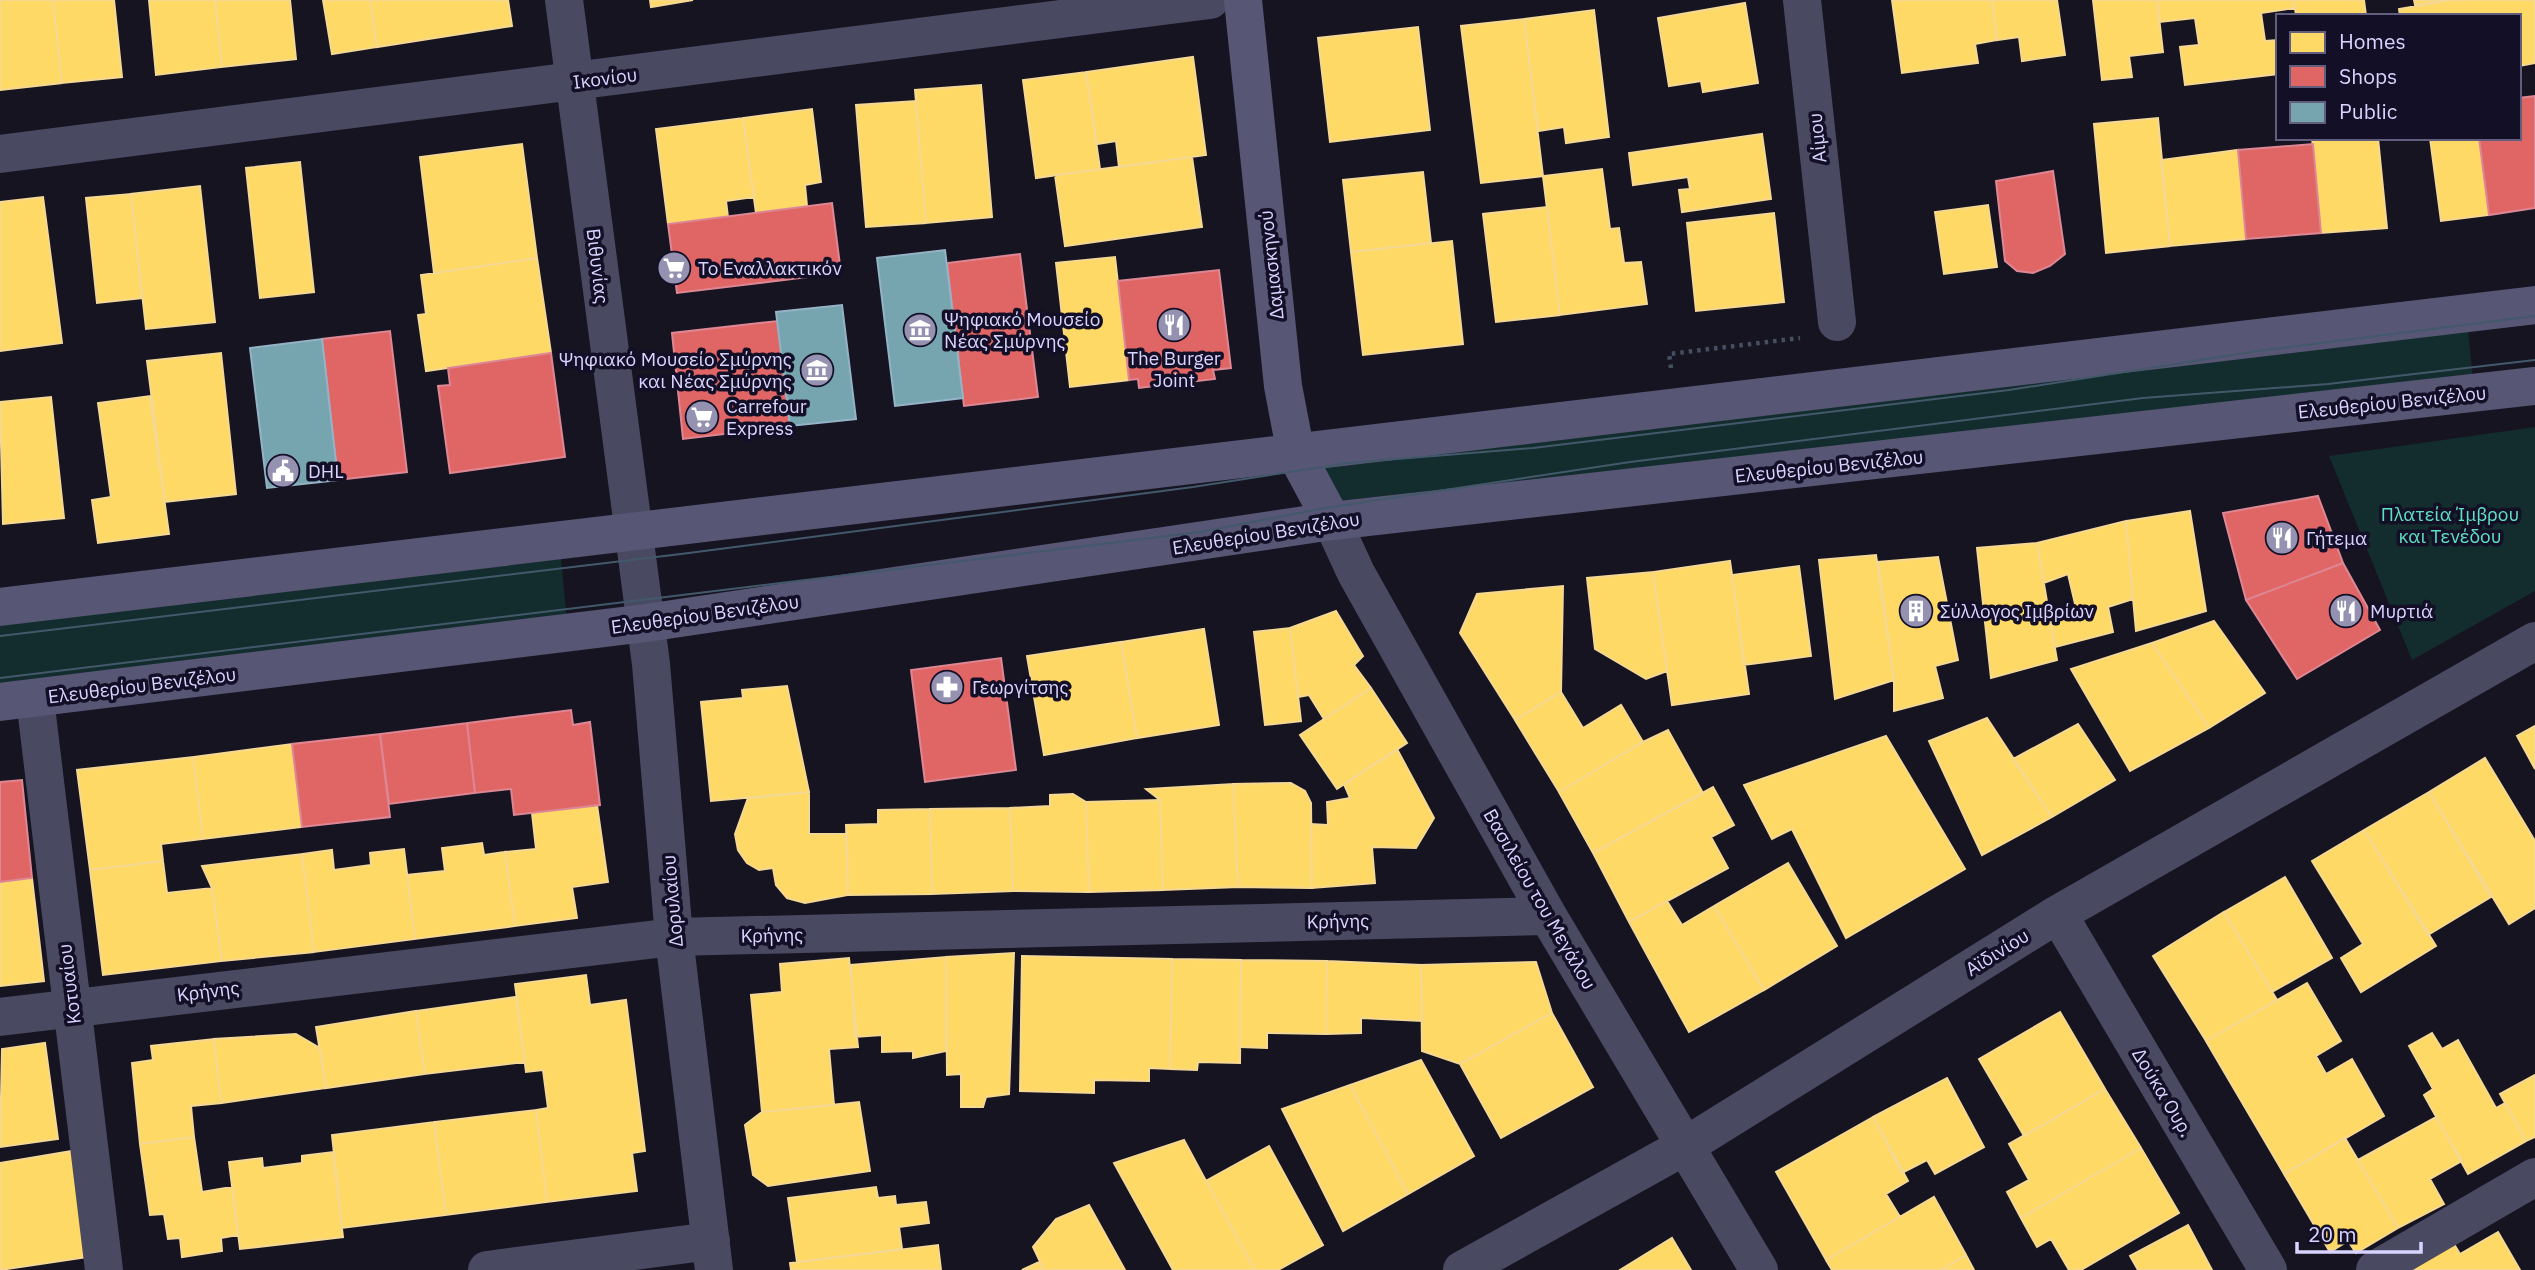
<svg xmlns="http://www.w3.org/2000/svg" width="2535" height="1270" font-family="'IBM Plex Sans',sans-serif">
  <style>
    .green { fill: #132c2d }
    .homes { fill: #ffd966; stroke: #f4d894; stroke-width: 2 }
    .shops { fill: #e06666; stroke: #de8794; stroke-width: 2 }
    .public { fill: #76a5af; stroke: #94b3c7; stroke-width: 2 }
    .lines { fill: none; stroke-linecap: round; stroke-linejoin: round }
    .path { stroke: #44505f; stroke-width: 4.5; stroke-dasharray: 3.5 5; stroke-linecap: butt }
    .street { stroke: #4a4962; stroke-width: 38 }
    .secondary { stroke: #575674; stroke-width: 38 }
    .tram { stroke: #43596b; stroke-width: 2 }
    .labels { text-anchor: middle; dominant-baseline: central; stroke-width: 7; stroke-linejoin: round; paint-order: stroke }
    .street-label { font-size: 19px; fill: #d9d4ff; stroke: #130f26 }
    .poi-label { font-size: 19px; fill: #d9d4ff; stroke: #130f26; text-anchor: start }
    .park-label { font-size: 19px; fill: #5fe0c0; stroke: #130f26 }
  </style>
  <rect width="100%" height="100%" fill="#161421"/>
  <path class="green" d="M2467 320 2473 381 1340 513 1306 459Z
    M2535 427V591L2412 660 2329 456Z
    M561 558 567 622 0 690V625Z"/>
  <path class="homes" d="M0 0H53L62 83 0 90Z
    M53 0H114L122 77 62 83Z
    M149 0H215L222 67 156 75Z
    M215 0H290L296 59 222 67Z
    M323 0H370L377 47 332 54Z
    M370 0H508L512 26 377 47Z
    M650 0H693L651 7Z
    M1892 0H1992L1997 40 1975 44 1978 63 1902 73Z
    M1992 0H2057L2065 55 2022 61 2019 37 1997 40Z
    M2093 0H2157L2163 52 2129 56 2132 77 2102 80Z
    M2157 0H2294L2295 8 2261 13 2265 41 2278 40V74L2185 85 2180 47 2199 45 2195 18 2160 22Z
    M2294 0H2364L2366 16H2296Z
    M2414 0H2451L2415 5Z
    M2451 0H2535V63L2519 66V16H2400L2399 9Z
    M1745 3 1758 83 1703 92 1701 81 1669 86 1658 18Z
    M1594 10 1609 137 1566 143 1564 127 1538 131 1524 19Z
    M1524 19 1543 176 1481 183 1461 26Z
    M1418 27 1430 130 1330 142 1318 38Z
    M1193 57 1206 155 1119 167 1116 141 1097 144 1086 72Z
    M1086 72 1100 169 1036 178 1023 80Z
    M981 85 992 217 926 223 915 90Z
    M916 101 926 223 866 227 856 105Z
    M812 109 821 182 805 185 807 206 756 213 743 118Z
    M743 118 754 197 726 201 728 217 668 224 656 129Z
    M2158 118 2170 246 2106 253 2094 124Z
    M1762 134 1771 199 1682 212 1679 190 1690 189 1688 177 1633 185 1629 153Z
    M2312 138H2378L2387 228 2321 233Z
    M2430 138H2479L2489 215 2441 221Z
    M522 144 537 258 434 273 420 157Z
    M2238 150 2246 239 2170 246 2161 160Z
    M1192 157 1202 227 1065 246 1055 175Z
    M300 162 314 292 260 298 246 168Z
    M1602 169 1610 229 1619 228 1624 263 1641 262 1647 304 1560 315 1543 176Z
    M1423 172 1431 243 1351 252 1343 180Z
    M200 186 215 322 146 329 131 194Z
    M131 194 142 298 97 303 86 198Z
    M43 197 62 343 0 351V202Z
    M1988 205 1997 267 1944 274 1935 212Z
    M1547 207 1560 315 1496 322 1483 214Z
    M1774 213 1784 302 1696 311 1687 223Z
    M1452 241 1463 344 1363 355 1351 252Z
    M1115 257 1129 380 1070 387 1056 263Z
    M537 258 551 353 426 371 418 315 426 314 421 275Z
    M221 353 236 494 165 502 147 361Z
    M150 396 169 534 98 543 92 500 111 497 98 403Z
    M51 397 64 518 3 524 0 402Z
    M2190 511 2206 611 2136 631 2126 521Z
    M2126 521 2133 599 2108 607 2113 632 2055 647 2049 614 2076 608 2068 574 2044 583 2037 543Z
    M2037 543 2057 660 1991 678 1977 548Z
    M1876 555 1894 680 1835 699 1819 560Z
    M1938 557 1958 660 1935 666 1943 698 1894 711V680L1878 562Z
    M1730 561 1749 694 1672 705 1653 572Z
    M1799 566 1811 656 1744 665 1732 575Z
    M1653 572 1667 671 1646 679 1595 649 1587 578Z
    M1563 586 1561 692 1515 720 1460 633 1477 594Z
    M1336 611 1363 656 1354 665 1371 688 1324 719 1309 695 1298 697 1290 628Z
    M2214 621 2265 693 2209 728 2152 643Z
    M1290 628 1301 721 1265 725 1254 632Z
    M1204 629 1219 725 1137 738 1121 642Z
    M1121 642 1137 738 1044 755 1027 656Z
    M2152 643 2209 728 2130 771 2071 669Z
    M787 686 809 792 711 801 701 702 743 698 742 690Z
    M1371 688 1407 743 1337 789 1300 735Z
    M1561 692 1583 728 1621 705 1643 742 1559 792 1515 720Z
    M1987 718 2052 817 1982 855 1929 741Z
    M2078 724 2115 780 2052 817 2013 759Z
    M2535 726V769L2517 736Z
    M1668 730 1703 793 1593 853 1559 792 1643 742Z
    M1886 736 1965 869 1846 938 1792 829 1772 839 1744 785Z
    M292 744 302 827 203 839 193 757Z
    M1397 749 1434 818 1416 848 1372 847 1375 883 1312 888 1311 824 1328 825 1327 802 1350 798 1344 784Z
    M193 757 203 839 161 844 163 861 90 870 77 770Z
    M2485 758 2535 841V908L2509 924 2429 792Z
    M1291 783 1305 791 1311 803 1312 888 1238 887 1233 784Z
    M1233 784 1238 887 1163 890 1160 800 1146 789Z
    M1713 787 1734 825 1711 837 1728 868 1629 922 1593 853Z
    M809 792V834H847L848 895 805 903 787 898 776 885 773 868 759 870 747 863 738 850 735 834 748 798Z
    M2429 792 2491 897 2428 935 2364 830Z
    M1073 794 1086 802 1089 892 1013 891 1010 808 1050 806V795Z
    M1160 800 1163 890 1089 892 1086 802Z
    M597 805 608 882 572 887 577 918 515 926 505 852 536 849 532 813Z
    M1010 808 1013 891 932 894 930 809Z
    M930 809 932 894 848 895 846 825 878 824V810Z
    M2364 830 2436 946 2361 992 2341 958 2363 944 2312 861Z
    M482 843 484 855 505 852 515 926 415 939 407 875 445 871 442 848Z
    M404 849 415 939 314 952 302 854 332 850 334 870 371 865 370 853Z
    M302 854 314 952 222 961 212 888 202 866Z
    M163 861 167 893 212 888 222 961 103 975 90 870Z
    M1788 863 1837 946 1764 990 1714 906Z
    M2285 877 2332 958 2272 992 2224 912Z
    M32 878 44 981 0 986V882Z
    M1667 901 1682 925 1714 906 1764 990 1689 1032 1629 922Z
    M2224 912 2277 1000 2206 1041 2153 956Z
    M1014 953 1009 1094 986 1097 983 1107H961V1074L947 1075 946 957Z
    M1022 956 1172 959 1170 1069 1149 1068V1081L1094 1080V1093L1020 1091Z
    M946 957V1051L913 1058V1051L882 1052V1035L855 1037 851 965Z
    M849 958 858 1047 829 1049 834 1105 762 1112 751 995 782 992 780 964Z
    M1172 959 1241 960 1240 1063 1198 1062 1197 1070 1170 1069Z
    M1241 960 1327 961 1326 1034 1267 1033V1048L1240 1047Z
    M1327 961 1421 965 1422 1021 1361 1018V1033L1326 1034Z
    M1536 962 1552 1013 1460 1064 1422 1051 1421 965Z
    M586 975 590 1005 626 1000 645 1151 632 1153 637 1191 547 1202 536 1110 548 1108 543 1070 526 1072 515 984Z
    M2307 983 2341 1041 2316 1056 2326 1074 2352 1059 2384 1116 2284 1174 2206 1041Z
    M516 997 525 1062 425 1074 416 1011Z
    M416 1011 425 1074 326 1088 316 1027Z
    M2060 1012 2105 1089 2024 1136 1979 1059Z
    M1552 1013 1593 1087 1501 1138 1460 1064Z
    M2432 1033 2442 1049 2458 1040 2496 1108 2505 1103 2526 1141 2468 1174 2424 1095 2433 1089 2409 1046Z
    M296 1034 320 1048 326 1088 221 1103 214 1039Z
    M214 1039 221 1103 191 1106 194 1137 140 1144 132 1063 153 1060 151 1046Z
    M45 1043 58 1139 0 1147 2 1049Z
    M1421 1060 1474 1156 1408 1194 1350 1085Z
    M2535 1075V1137L2526 1141 2500 1094Z
    M1947 1078 1984 1147 1935 1174 1927 1160 1902 1173 1873 1117Z
    M1350 1085 1408 1194 1343 1231 1282 1109Z
    M2105 1089 2141 1148 2021 1218 2007 1192 2029 1180 2009 1144Z
    M859 1102 870 1171 768 1186 753 1175 745 1125 762 1112Z
    M536 1110 547 1202 446 1215 434 1122Z
    M1873 1117 1908 1181 1886 1194 1900 1217 1826 1260 1776 1172Z
    M2436 1117 2462 1161 2430 1179 2444 1204 2398 1228 2358 1160Z
    M434 1122 446 1215 342 1228 332 1135Z
    M194 1137 202 1192 232 1187 238 1235 221 1238 222 1251 182 1257 180 1238 168 1239 164 1214 150 1215 140 1144Z
    M2345 1138 2398 1228 2356 1253 2348 1241 2330 1252 2284 1174Z
    M1184 1140 1206 1181 1255 1270H1173L1114 1163Z
    M1269 1146 1323 1245 1278 1270H1255L1206 1181Z
    M2141 1148 2179 1213 2081 1270H2069L2051 1239 2037 1247 2021 1218Z
    M72 1151 88 1257 0 1270V1163Z
    M333 1152 343 1237 240 1249 229 1162 262 1158 263 1168 302 1163V1156Z
    M876 1187 878 1198 895 1196 896 1205 926 1202 929 1223 899 1227 902 1249 797 1262 788 1198Z
    M1934 1197 1966 1255 1941 1270H1832L1826 1260Z
    M1089 1205 1125 1270H1044L1033 1247 1056 1219Z
    M2188 1225 2212 1270H2138L2130 1256Z
    M2498 1232 2520 1270H2409L2454 1244 2460 1254Z
    M1672 1238 1691 1270H1620Z
    M938 1245 941 1270H791L790 1263Z
    M1966 1255 1974 1270H1941Z
    M1039 1262 1044 1270H1022Z"/>
  <path class="shops" d="M2535 96V208L2489 215 2479 138H2519V98Z
    M2313 144 2321 233 2246 239 2238 150Z
    M2053 171 2065 254 2050 266 2033 273 2017 271 2005 261 1996 181Z
    M832 203 841 273 677 293 668 224Z
    M1020 254 1038 397 964 406 947 263Z
    M1219 270 1231 368 1213 370 1215 379 1139 388 1138 379 1129 380 1118 281Z
    M778 321 790 426 683 439 672 333Z
    M390 331 407 472 338 480 322 339Z
    M551 353 565 457 450 473 438 386 450 385 448 368Z
    M2318 496 2343 563 2246 600 2223 513Z
    M2343 563 2380 630 2297 679 2246 600Z
    M1001 658 1016 770 925 782 911 670Z
    M571 710 573 725 590 722 600 805 514 815 511 789 475 793 467 723Z
    M467 723 475 793 389 804 380 734Z
    M380 734 390 817 302 827 292 744Z
    M22 780 32 878 0 882V782Z"/>
  <path class="public" d="M945 250 963 398 895 406 877 258Z
    M842 305 856 419 790 426 776 312Z
    M322 339 338 480 267 488 250 348Z"/>
  <g class="lines">
    <path class="path" d="M1671 368 1669 354 1800 338"/>
    <path class="street" d="M564 0 651 664 674 937 714 1270
      M1802 0 1837 322
      M0 154 1210 0
      M1332 521 1356 573 1548 916 1759 1270
      M35 699 104 1270
      M2058 914 2268 1270
      M0 1017 674 937 1548 916
      M487 1270 711 1241
      M1462 1270 1687 1145 2058 914 2535 641
      M2375 1270 2535 1177"/>
    <path class="secondary" d="M1243 0 1283 386 1296 454 1332 521
      M0 607 2535 305
      M0 702 646 623 1332 521 2535 386"/>
    <path class="tram" d="M0 636 681 554 1193 487 1348 463 1533 448 2009 390 2258 351 2535 316
      M0 678 1200 532 1325 508 1630 462 2143 398 2328 384 2535 360"/>
  </g>
  <defs>
    <symbol id="supermarket-disc" viewBox="-11 -11 22 22"><circle r="9.5" fill="#9591b1" stroke="#130f26"/><path d="M-6-5.5h2.5l.6 2H6L4.5 2H-2.5L-4.4-4H-6ZM-1.5 3.2a1.3 1.3 0 1 0 .1 0ZM3 3.2a1.3 1.3 0 1 0 .1 0Z" fill="#fff"/></symbol>
    <symbol id="restaurant-disc" viewBox="-11 -11 22 22"><circle r="9.5" fill="#9591b1" stroke="#130f26"/><path d="M-5-6h1v4h1v-4h1v4h1v-4h1v5L-1.5 .5V6h-2V.5L-5-1ZM5-6V6H3V1.5H1.5Q1.5-4 5-6Z" fill="#fff"/></symbol>
    <symbol id="museum-disc" viewBox="-11 -11 22 22"><circle r="9.5" fill="#9591b1" stroke="#130f26"/><path d="M0-6L6-3V-2H-6V-3ZM-5-1h2V3h-2ZM-1-1h2V3h-2ZM3-1h2V3H3ZM-6 4H6V6H-6Z" fill="#fff"/></symbol>
    <symbol id="civic-disc" viewBox="-11 -11 22 22"><circle r="9.5" fill="#9591b1" stroke="#130f26"/><path d="M-.6-6.5H3V-4.5H.6V-3L4-1V1h2V6H-6V1h2V-1L-.6-3ZM-1.2 2.5V6h2.4V2.5Z" fill="#fff"/></symbol>
    <symbol id="building-disc" viewBox="-11 -11 22 22"><circle r="9.5" fill="#9591b1" stroke="#130f26"/><path d="M-4-6H4V6H1V3H-1V6H-4ZM-2.5-4.3h1.7v1.8h-1.7ZM.8-4.3h1.7v1.8H.8ZM-2.5-1h1.7V.8h-1.7ZM.8-1h1.7V.8H.8Z" fill="#fff"/></symbol>
    <symbol id="pharmacy-disc" viewBox="-11 -11 22 22"><circle r="9.5" fill="#9591b1" stroke="#130f26"/><path d="M-2-6h4v4h4v4h-4v4h-4v-4h-4v-4h4Z" fill="#fff"/></symbol>
  </defs>
  <g fill-rule="evenodd">
    <use href="#supermarket-disc" x="655" y="249" width="38" height="38"/>
    <use href="#restaurant-disc" x="1155" y="306" width="38" height="38"/>
    <use href="#museum-disc" x="901" y="311" width="38" height="38"/>
    <use href="#museum-disc" x="798" y="351" width="38" height="38"/>
    <use href="#supermarket-disc" x="683" y="398" width="38" height="38"/>
    <use href="#civic-disc" x="264" y="452" width="38" height="38"/>
    <use href="#restaurant-disc" x="2263" y="519" width="38" height="38"/>
    <use href="#building-disc" x="1897" y="592" width="38" height="38"/>
    <use href="#restaurant-disc" x="2327" y="592" width="38" height="38"/>
    <use href="#pharmacy-disc" x="928" y="668" width="38" height="38"/>
  </g>
  <g class="labels">
    <g class="street-label">
      <text transform="translate(605 78) rotate(-7)">Ικονίου</text>
      <text transform="translate(1817 138) rotate(-96)">Αίμου</text>
      <text transform="translate(1271 265) rotate(-96)">Δαμασκηνού</text>
      <text transform="translate(598 266) rotate(83)">Βιθυνίας</text>
      <text transform="translate(2392 402) rotate(-6)">Ελευθερίου Βενιζέλου</text>
      <text transform="translate(1829 466) rotate(-6)">Ελευθερίου Βενιζέλου</text>
      <text transform="translate(1266 533) rotate(-9)">Ελευθερίου Βενιζέλου</text>
      <text transform="translate(705 614) rotate(-8)">Ελευθερίου Βενιζέλου</text>
      <text transform="translate(142 685) rotate(-7)">Ελευθερίου Βενιζέλου</text>
      <text transform="translate(1540 899) rotate(60)">Βασιλείου του Μεγάλου</text>
      <text transform="translate(672 901) rotate(-95)">Δορυλαίου</text>
      <text transform="translate(1338 921) rotate(-1)">Κρήνης</text>
      <text transform="translate(772 935) rotate(-1)">Κρήνης</text>
      <text transform="translate(1997 952) rotate(-32)">Αϊδινίου</text>
      <text transform="translate(69 984) rotate(-97)">Κοτυαίου</text>
      <text transform="translate(208 991) rotate(-7)">Κρήνης</text>
      <text transform="translate(2163 1092) rotate(59)">Δούκα Ουρ.</text>
    </g>
    <g class="poi-label">
      <text x="698" y="268">Το Εναλλακτικόν</text>
      <text x="944" y="319">Ψηφιακό Μουσείο<tspan x="944" dy="22">Νέας Σμύρνης</tspan></text>
      <text x="1174" y="358" text-anchor="middle">The Burger<tspan x="1174" dy="22">Joint</tspan></text>
      <text x="792" y="359" text-anchor="end">Ψηφιακό Μουσείο Σμύρνης<tspan x="792" dy="22">και Νέας Σμύρνης</tspan></text>
      <text x="726" y="406">Carrefour<tspan x="726" dy="22">Express</tspan></text>
      <text x="308" y="471">DHL</text>
      <text x="2306" y="538">Γήτεμα</text>
      <text x="1940" y="611">Σύλλογος Ιμβρίων</text>
      <text x="2370" y="611">Μυρτιά</text>
      <text x="972" y="687">Γεωργίτσης</text>
    </g>
    <g class="park-label">
      <text x="2450" y="514">Πλατεία Ίμβρου<tspan x="2450" dy="22">και Τενέδου</tspan></text>
    </g>
  </g>
  <rect x="2276" y="14" width="245" height="126" fill="#130f26" stroke="#625e7d" stroke-width="2"/>
  <rect x="2290" y="32" width="35" height="21" fill="#ffd966" stroke="#625e7d" stroke-width="2"/>
  <text x="2339" y="49" font-size="21" fill="#d9d4ff">Homes</text>
  <rect x="2290" y="66" width="35" height="21" fill="#e06666" stroke="#625e7d" stroke-width="2"/>
  <text x="2339" y="84" font-size="21" fill="#d9d4ff">Shops</text>
  <rect x="2290" y="102" width="35" height="21" fill="#76a5af" stroke="#625e7d" stroke-width="2"/>
  <text x="2339" y="119" font-size="21" fill="#d9d4ff">Public</text>
  <path d="M2297 1242v10h124v-10" fill="none" stroke="#d9d4ff" stroke-width="3.5"/>
  <text x="2308" y="1242" font-size="21" fill="#d9d4ff" stroke="#130f26" stroke-width="5" paint-order="stroke">20 m</text>
</svg>
